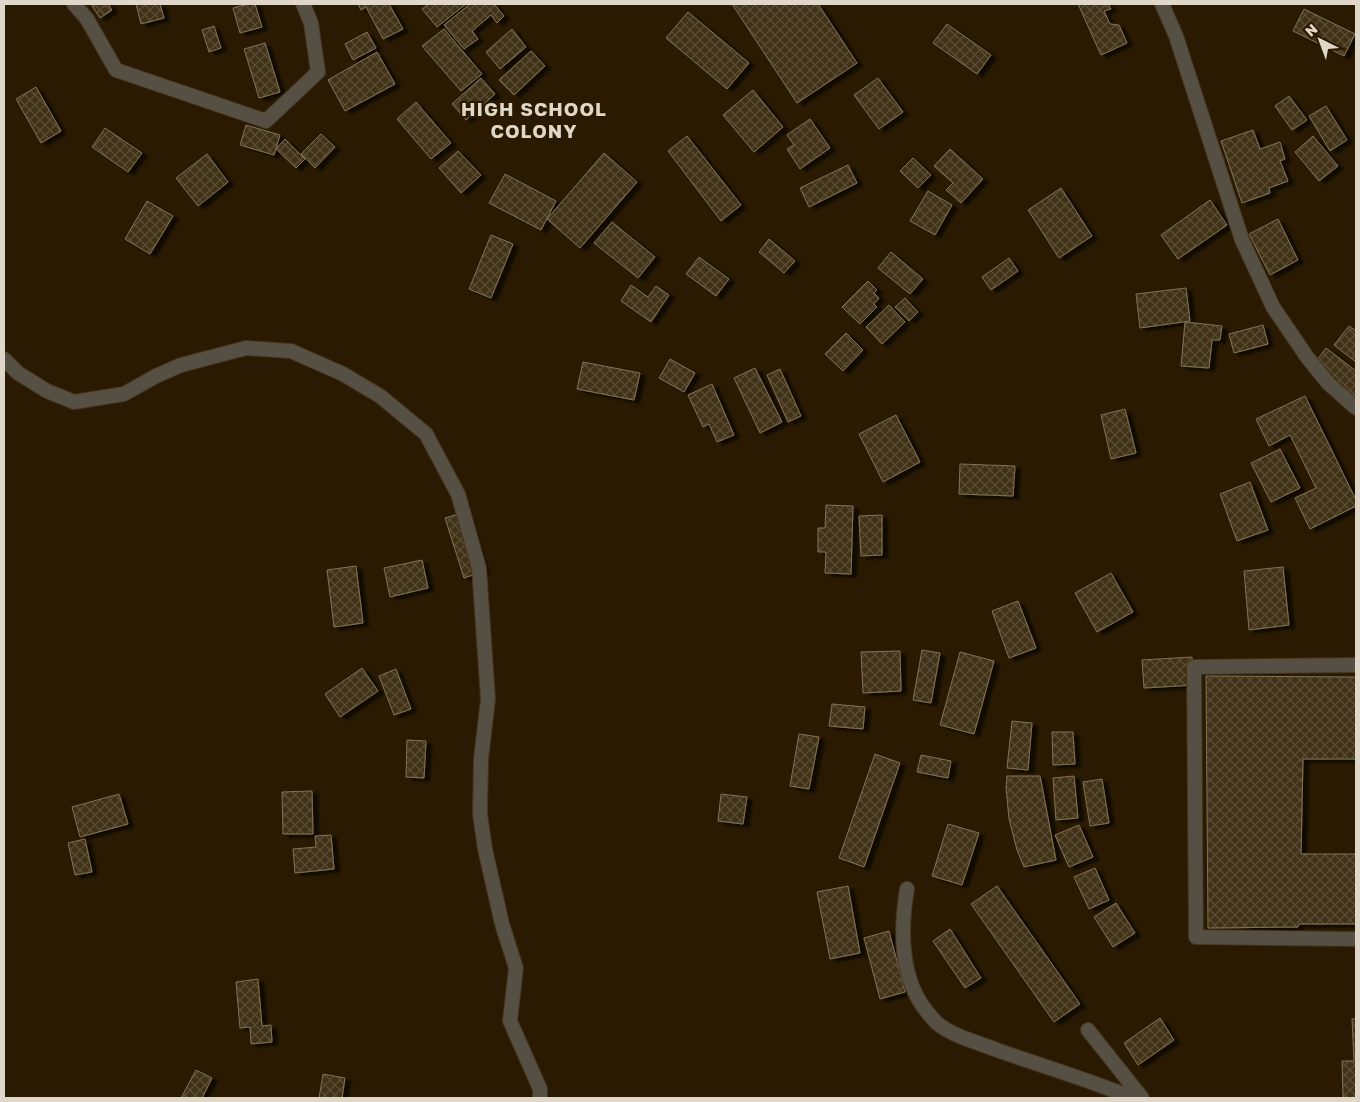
<svg xmlns="http://www.w3.org/2000/svg" width="1360" height="1102" font-family="'Golos Text',sans-serif">
  <style>
    .building { fill: url(#building-cross-hatch); stroke: #847256; filter: url(#shadow) }
    .lines { fill: none; stroke-linecap: round; stroke-linejoin: round }
    .minor-casing { stroke: #43341d; stroke-width: 16 }
    .tertiary-casing { stroke: #43341d; stroke-width: 16 }
    .minor { stroke: #564f43; stroke-width: 14 }
    .tertiary { stroke: #564f43; stroke-width: 14 }
    .labels { text-anchor: middle; dominant-baseline: central; stroke-width: 4.5; stroke-linejoin: round; paint-order: stroke }
    .district-label { font-size: 19px; font-weight: bold; letter-spacing: 1px; fill: #e1d7c8; stroke: #291a01 }
  </style>
  <defs>
    <pattern id="building-cross-hatch" width="8" height="8" patternUnits="userSpaceOnUse" patternTransform="scale(1.25)"><rect width="8" height="8" fill="#403016"/><path d="M0 0l8 8M0 8l8-8" fill="none" stroke="#5b4d36"/></pattern>
    <filter id="shadow"><feDropShadow dx="5.5" dy="3" stdDeviation="1" flood-color="#0009"/></filter>
  </defs>
  <rect width="100%" height="100%" fill="#291a01"/>
  <path class="building" d="M91 4H108L112 10 100 18Z
    M136 4H160L164 18 141 24Z
    M248 4H255L262 27 240 33 233 8Z
    M358 4H389L403 29 383 39 366 7 361 10Z
    M429 4H466L437 27 422 9Z
    M470 4H494L504 16 497 23 491 15 472 31 478 39 464 49 444 25Z
    M732 4H818L857 63 797 103Z
    M1078 4H1108L1111 9 1104 11 1110 24 1119 25 1127 43 1101 55Z
    M1304 9 1355 34 1344 56 1293 31Z
    M688 12 749 63 727 89 666 38Z
    M947 24 991 55 977 74 933 43Z
    M214 26 221 48 209 52 202 30Z
    M444 29 482 74 461 91 422 46Z
    M512 29 526 47 500 69 486 52Z
    M367 32 376 48 353 60 345 44Z
    M265 43 280 92 259 98 244 49Z
    M531 51 545 66 514 95 499 80Z
    M377 52 395 84 345 111 328 80Z
    M481 78 495 94 466 120 452 104Z
    M878 78 903 112 879 129 854 95Z
    M36 87 61 131 41 143 16 99Z
    M753 90 783 127 754 152 723 115Z
    M1289 96 1307 120 1292 130 1275 106Z
    M416 102 451 143 431 159 397 119Z
    M1326 106 1347 140 1330 151 1309 116Z
    M810 119 830 148 800 169 787 149 794 145 787 135Z
    M246 125 280 135 274 155 240 145Z
    M105 128 142 153 128 172 92 147Z
    M1253 130 1260 149 1280 142 1285 159 1280 161 1288 181 1269 188 1270 193 1242 203 1221 141Z
    M321 134 335 147 315 168 301 154Z
    M687 136 741 205 721 221 668 151Z
    M1313 136 1338 166 1319 181 1295 152Z
    M285 139 305 159 296 168 276 149Z
    M950 149 983 179 961 203 946 190 953 183 934 166Z
    M458 151 481 175 461 193 439 168Z
    M604 153 637 182 580 248 547 219Z
    M207 154 228 182 198 206 176 178Z
    M913 158 931 175 918 188 900 171Z
    M848 165 857 183 809 207 800 188Z
    M505 174 556 201 541 230 489 203Z
    M1061 188 1092 236 1059 258 1028 210Z
    M928 191 952 205 935 235 910 221Z
    M1210 200 1227 225 1178 259 1161 235Z
    M147 201 173 216 150 254 125 239Z
    M1278 219 1298 260 1270 275 1249 234Z
    M612 222 655 257 638 278 594 243Z
    M491 235 513 244 491 298 469 289Z
    M769 239 795 261 784 273 759 252Z
    M891 252 923 279 910 294 878 268Z
    M699 257 729 279 716 296 686 274Z
    M1009 258 1018 271 991 290 982 277Z
    M868 281 877 290 874 293 879 298 874 304 877 307 860 324 842 307Z
    M631 285 648 297 656 286 669 295 651 322 621 301Z
    M1186 288 1190 321 1140 328 1136 294Z
    M905 298 918 312 909 321 895 307Z
    M889 305 905 322 882 344 866 327Z
    M1185 322 1222 326 1220 340H1212L1209 368 1181 366Z
    M1263 325 1268 344 1234 353 1229 334Z
    M1349 326 1356 331V362L1334 345Z
    M846 333 863 350 843 371 825 354Z
    M1326 348 1356 371V397L1314 364Z
    M670 359 695 373 684 392 659 378Z
    M583 362 640 373 634 400 577 389Z
    M755 368 782 422 760 433 734 378Z
    M780 369 801 416 788 422 767 375Z
    M712 384 734 435 717 442 709 424 703 427 688 395Z
    M1305 396 1356 500V506L1310 529 1295 498 1316 488 1290 435 1269 446 1256 419Z
    M1125 409 1136 453 1111 459 1101 415Z
    M896 415 920 462 883 482 859 434Z
    M1280 449 1300 488 1271 502 1251 463Z
    M960 464 1015 466 1013 496 959 494Z
    M1250 482 1268 530 1237 541 1220 494Z
    M826 505 853 506 851 574 825 573 826 552H818V528H825Z
    M465 512 484 571 464 578 445 518Z
    M882 515V555L861 556 859 516Z
    M422 560 428 588 390 597 384 568Z
    M356 566 363 623 334 627 327 570Z
    M1283 567 1289 625 1249 630 1244 571Z
    M1111 573 1133 612 1097 632 1075 593Z
    M1018 601 1036 648 1009 658 992 611Z
    M922 650 940 653 931 703 913 700Z
    M900 651 901 691 863 693 861 652Z
    M960 652 994 661 974 734 940 725Z
    M1192 657 1194 685 1144 688 1142 660Z
    M362 668 378 691 340 717 325 694Z
    M396 669 411 709 394 715 379 676Z
    M1206 676 1356 677V759H1303L1301 854H1356V924H1299L1298 927 1208 928Z
    M832 704 865 707 863 729 829 726Z
    M1012 721 1032 723 1028 770 1007 768Z
    M1052 732H1073L1075 764 1053 765Z
    M799 734 819 737 809 789 790 786Z
    M407 740 426 741 424 778 406 777Z
    M875 754 900 763 864 867 839 858Z
    M921 755 951 761 948 778 917 772Z
    M1007 776H1040L1056 860 1024 867 1017 850 1009 819 1006 787Z
    M1074 776 1078 818 1056 820 1053 778Z
    M1102 779 1109 823 1090 826 1083 782Z
    M312 791 313 834H283L282 792Z
    M119 794 128 824 80 837 72 807Z
    M721 794 747 797 743 824 718 821Z
    M948 824 979 833 962 885 932 876Z
    M1079 825 1093 857 1069 867 1055 835Z
    M331 835 334 869 295 873 293 849 316 847 315 836Z
    M85 839 92 872 75 875 68 843Z
    M1095 868 1109 900 1089 909 1074 877Z
    M848 886 860 953 830 959 817 892Z
    M997 886 1080 1004 1054 1022 971 904Z
    M1116 903 1135 933 1113 947 1094 917Z
    M950 929 981 978 965 988 933 941Z
    M889 931 905 992 880 999 864 938Z
    M258 979 262 1026 271 1025 272 1042 251 1044 250 1027 240 1028 236 982Z
    M1160 1018 1174 1040 1138 1065 1124 1043Z
    M1352 1019H1356V1098H1343L1342 1061H1354Z
    M196 1070 212 1078 202 1098H181Z
    M323 1074 345 1078 342 1098H319Z"/>
  <g class="lines">
    <defs>
      <path id="minor" d="M74 4 87 19 116 70 266 121 318 72 311 23 303 4
        M1162 4 1176 36 1242 240 1273 307 1307 357 1328 383 1356 408
        M1356 665 1194 667 1196 937 1356 939
        M907 889C900 930 900 980 928 1013 931 1016 934 1021 938 1024 955 1037 977 1042 997 1050 1042 1066 1089 1080 1133 1098
        M1088 1030 1142 1098"/>
      <path id="tertiary" d="M4 359 18 373 47 391 74 402 124 394 156 376 181 365 246 348 291 351 343 374 380 396 426 434 458 494 479 568 488 699 481 759 480 814 485 849 502 924 516 968 510 1021 540 1089V1098"/>
    </defs>
    <use href="#minor" class="minor-casing"/>
    <use href="#tertiary" class="tertiary-casing"/>
    <use href="#minor" class="minor"/>
    <use href="#tertiary" class="tertiary"/>
  </g>
  <g class="labels">
    <g class="district-label">
      <text x="534" y="108">HIGH SCHOOL<tspan x="534" dy="22">COLONY</tspan></text>
    </g>
  </g>
  <rect width="1360" height="1102" fill="none" stroke="#e1d7c8" stroke-width="10"/>
  <g transform="translate(1320 40) rotate(318)" stroke="#291a01" stroke-width="4" paint-order="stroke">
  <path d="M0-4L9 19L0 12L-9 19Z" fill="#e1d7c8"/>
  <text y="-8" font-size="14" font-weight="bold" text-anchor="middle" fill="#e1d7c8">N</text>
  </g>
</svg>
